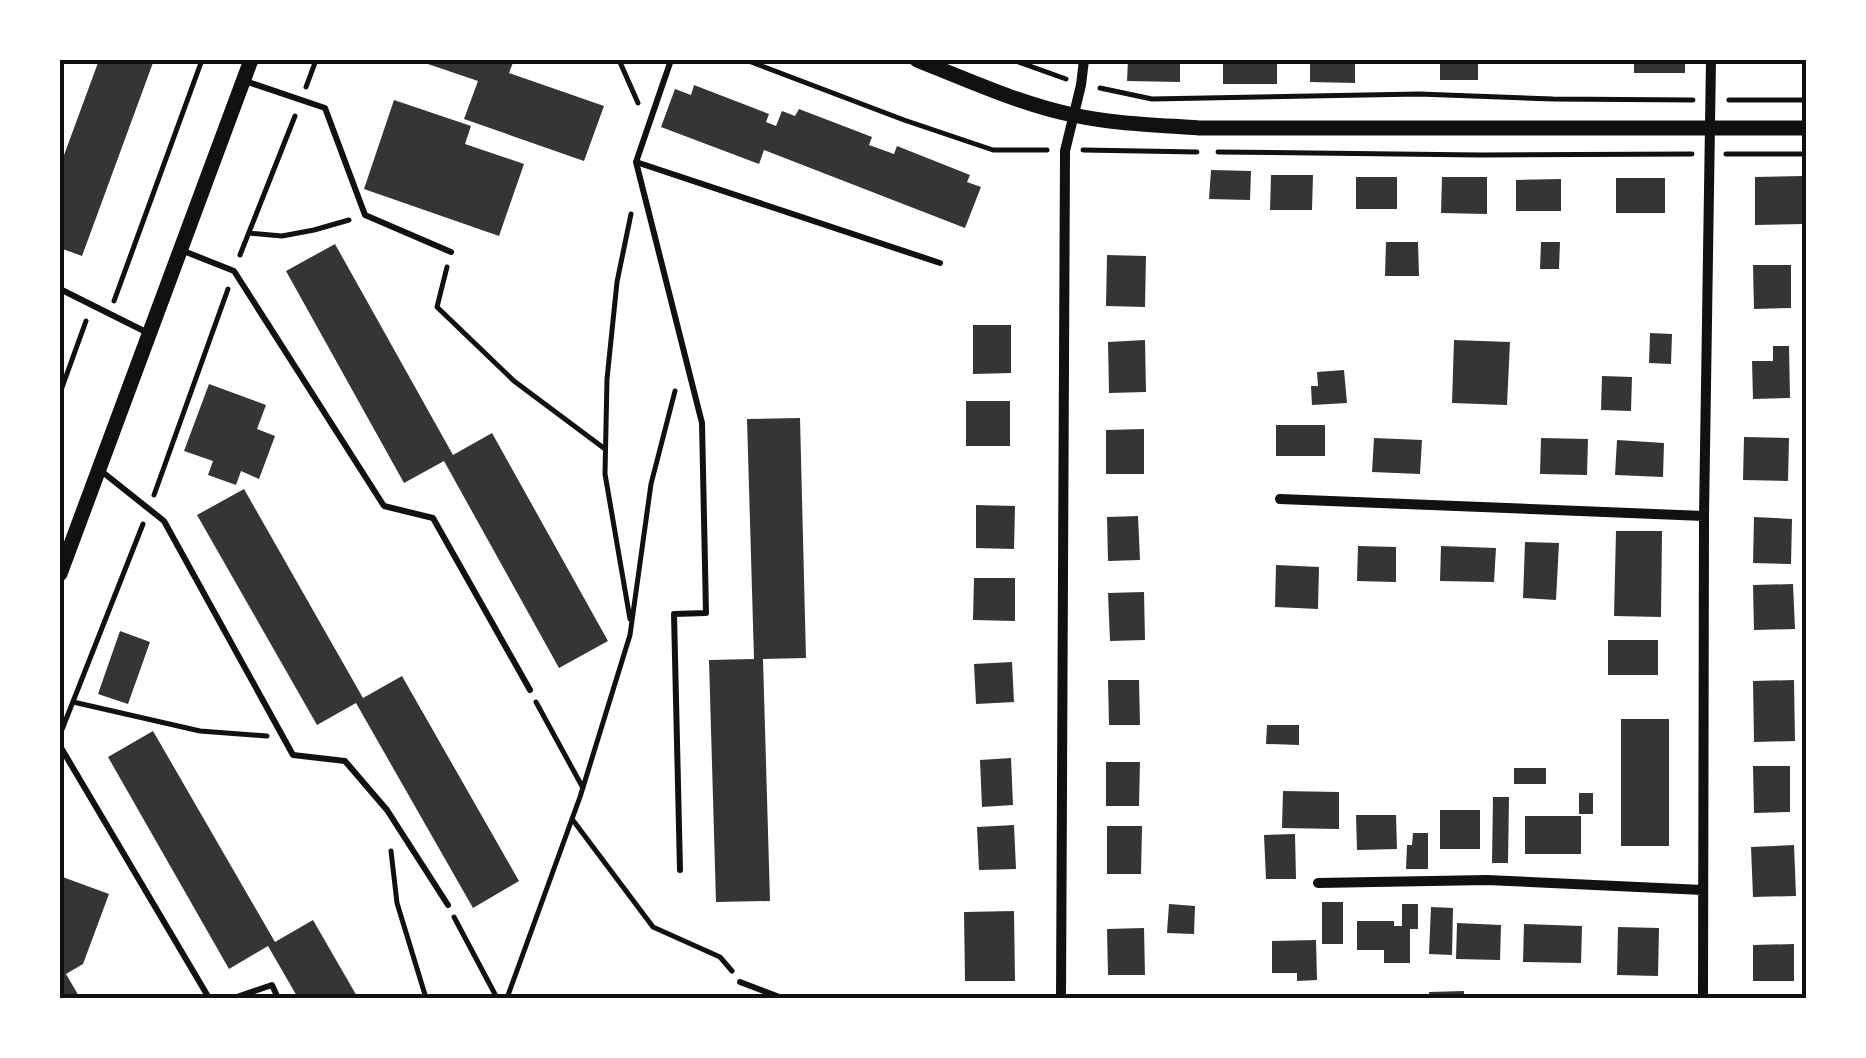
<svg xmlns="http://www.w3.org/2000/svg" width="1866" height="1058" font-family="'Golos Text',sans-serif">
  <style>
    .building { fill: #353535 }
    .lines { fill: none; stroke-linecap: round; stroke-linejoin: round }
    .path { stroke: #111; stroke-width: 5 }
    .service { stroke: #111; stroke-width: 6 }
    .minor { stroke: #111; stroke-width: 10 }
    .secondary { stroke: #111; stroke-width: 15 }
    .neatline { fill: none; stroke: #111; stroke-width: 4 }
  </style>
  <rect width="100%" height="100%" fill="#fff"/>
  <path class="building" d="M99 60H154L82 256 60 248V166Z
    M514 60 509 73 604 106 584 161 464 119 478 81 419 61Z
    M1128 60H1180V82L1127 81Z
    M1223 60H1277V84H1223Z
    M1310 60H1355V83L1310 82Z
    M1440 60H1478V80H1440Z
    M1634 60H1685V73H1634Z
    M694 85 769 114 766 122 776 126 782 111 795 116 799 109 872 137 869 145 894 154 897 146 970 175 967 182 981 187 965 228 764 150 759 164 661 127 675 89 691 95Z
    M394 100 471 126 465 144 524 164 499 236 364 189Z
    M1211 170 1251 171 1250 200 1209 199Z
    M1271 175H1313L1312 210H1270Z
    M1804 176V224L1755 225V177Z
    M1356 177H1397V209H1356Z
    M1442 177H1487V214L1441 213Z
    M1616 178H1665V213H1616Z
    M1561 179V211H1516V180Z
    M1386 242H1418L1419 276H1385Z
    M1541 242H1560L1559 269H1540Z
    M335 244 453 455 492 433 608 641 559 668 444 461 404 483 286 271Z
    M1107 255 1146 256 1145 307 1106 306Z
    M1753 265H1791V308L1754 309Z
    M973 325H1011V373L973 374Z
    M1650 333 1672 334 1671 364 1649 363Z
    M1145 340 1146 392 1109 393 1108 342Z
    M1454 340 1510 342 1507 405 1452 403Z
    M1773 346H1789L1790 398 1753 399 1752 361H1773Z
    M1344 370 1347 403 1312 405 1311 386H1318L1317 372Z
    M1602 376 1632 377 1631 411 1601 410Z
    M209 384 266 405 257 429 275 436 259 479 241 471 236 485 208 475 213 461 184 451Z
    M966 401H1010V446H966Z
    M800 418 806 658 763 659 770 901 716 902 709 660 754 659 747 419Z
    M1276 425H1325V456H1276Z
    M1144 429V474H1106V430Z
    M1744 437 1789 438 1788 481 1743 480Z
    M1374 438 1422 440 1420 474 1372 472Z
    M1541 438 1588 439 1587 475 1540 474Z
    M1617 440 1664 443 1663 477 1615 475Z
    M244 489 363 698 402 676 519 881 473 908 356 703 317 725 197 515Z
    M976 505 1015 506 1014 549 976 548Z
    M1138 516 1140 560 1108 561 1107 517Z
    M1754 517 1792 519 1791 564 1753 563Z
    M1616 531H1662L1661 617 1614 616Z
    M1525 542 1559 543 1556 600 1523 598Z
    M1358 546 1396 547V582L1357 581Z
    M1441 546 1496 548 1494 582 1440 581Z
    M1276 565 1319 567 1318 609 1275 607Z
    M974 578H1015V621L973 620Z
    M1793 584 1795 629 1754 630 1753 585Z
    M1144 592 1145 640 1110 641 1108 593Z
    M120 631 150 642 128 704 98 694Z
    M1608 640H1658V675H1608Z
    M1012 662 1014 702 976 704 974 664Z
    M1108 680H1139L1140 725H1109Z
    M1794 680 1795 741 1754 742 1753 681Z
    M1621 719H1669V846H1621Z
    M1267 725H1299V745L1266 744Z
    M153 731 275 942 313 920 358 998H298L268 946 229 969 108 757Z
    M1011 758 1013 805 982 807 980 760Z
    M1106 762H1140L1139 806H1106Z
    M1753 766H1790V812L1754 813Z
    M1514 768H1546V784H1514Z
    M1283 791 1339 792V829L1282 828Z
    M1579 793H1593V814H1579Z
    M1493 797H1509L1508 863H1492Z
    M1440 810H1480V849H1440Z
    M1356 815H1396L1397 849 1357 850Z
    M1525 816H1581V854H1525Z
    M1014 825 1016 869 979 870 977 827Z
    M1107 826H1142L1141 874H1107Z
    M1413 833H1428V869H1406L1407 845H1412Z
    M1295 834 1296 879H1266L1264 835Z
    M1794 845 1796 896 1753 897 1751 847Z
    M60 876 109 894 83 964 66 974 80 998H60Z
    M1322 902H1343V944H1322Z
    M1169 904 1195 906 1194 934 1167 933Z
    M1402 904H1418V929H1410V963H1384V950H1357V921H1394V926H1402Z
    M1431 907 1453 908 1452 955 1429 954Z
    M1014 911 1015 981H965L964 912Z
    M1457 923 1501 925 1500 960 1456 959Z
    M1524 924 1582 926 1581 963 1523 962Z
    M1618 927 1659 928 1658 976 1617 975Z
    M1144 928 1145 975H1108L1107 929Z
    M1316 940 1317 980 1297 981V973H1272V941Z
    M1794 944V981H1753V945Z
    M1464 991V998H1429V992Z
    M973 994H1016V998H973Z"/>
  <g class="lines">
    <path class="path" d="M619 60 638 103
      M746 60 904 120 993 150H1047
      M1013 60 1066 79
      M306 87 316 60
      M1100 88 1152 99 1419 94 1553 99 1693 100
      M1729 100H1806
      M1083 150 1197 152
      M1218 152 1480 155 1692 154
      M1726 154H1806
      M249 233 282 236 314 230 349 220
      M240 255 295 116
      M447 267 437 307 514 381 605 449
      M114 301 202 60
      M60 393 86 321
      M154 495 228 289
      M630 619 605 474 607 379 617 282 631 214
      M73 702 200 731 267 736
      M536 702 583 788
      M61 732 143 524
      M572 819 653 927 720 957 732 971
      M391 851 397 903 426 998
      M454 917 497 998
      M507 998 580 797 630 635 651 484 675 391"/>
    <path class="service" d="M671 60 636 162 940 263
      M245 81 325 108 365 215 451 252
      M636 162 702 423 706 613 674 614 680 870
      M181 250 234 271 384 506 433 518 530 690
      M60 289 148 333
      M100 470 164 521 293 755 345 761 387 810 448 905
      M60 746 209 998
      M740 982 782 998
      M234 998 272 985 278 998"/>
    <path class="minor" d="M1280 499 1704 516
      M1318 883 1487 880 1703 890
      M1061 998 1065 151 1081 85 1084 60
      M1703 998 1704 516 1711 60"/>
    <path class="secondary" d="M917 60C968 80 1020 104 1073 115 1115 124 1157 125 1199 128H1806
      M60 574 251 60"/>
  </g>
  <rect width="1866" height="1058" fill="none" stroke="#ffffff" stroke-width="125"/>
  <rect x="62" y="62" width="1742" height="934" class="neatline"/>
</svg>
